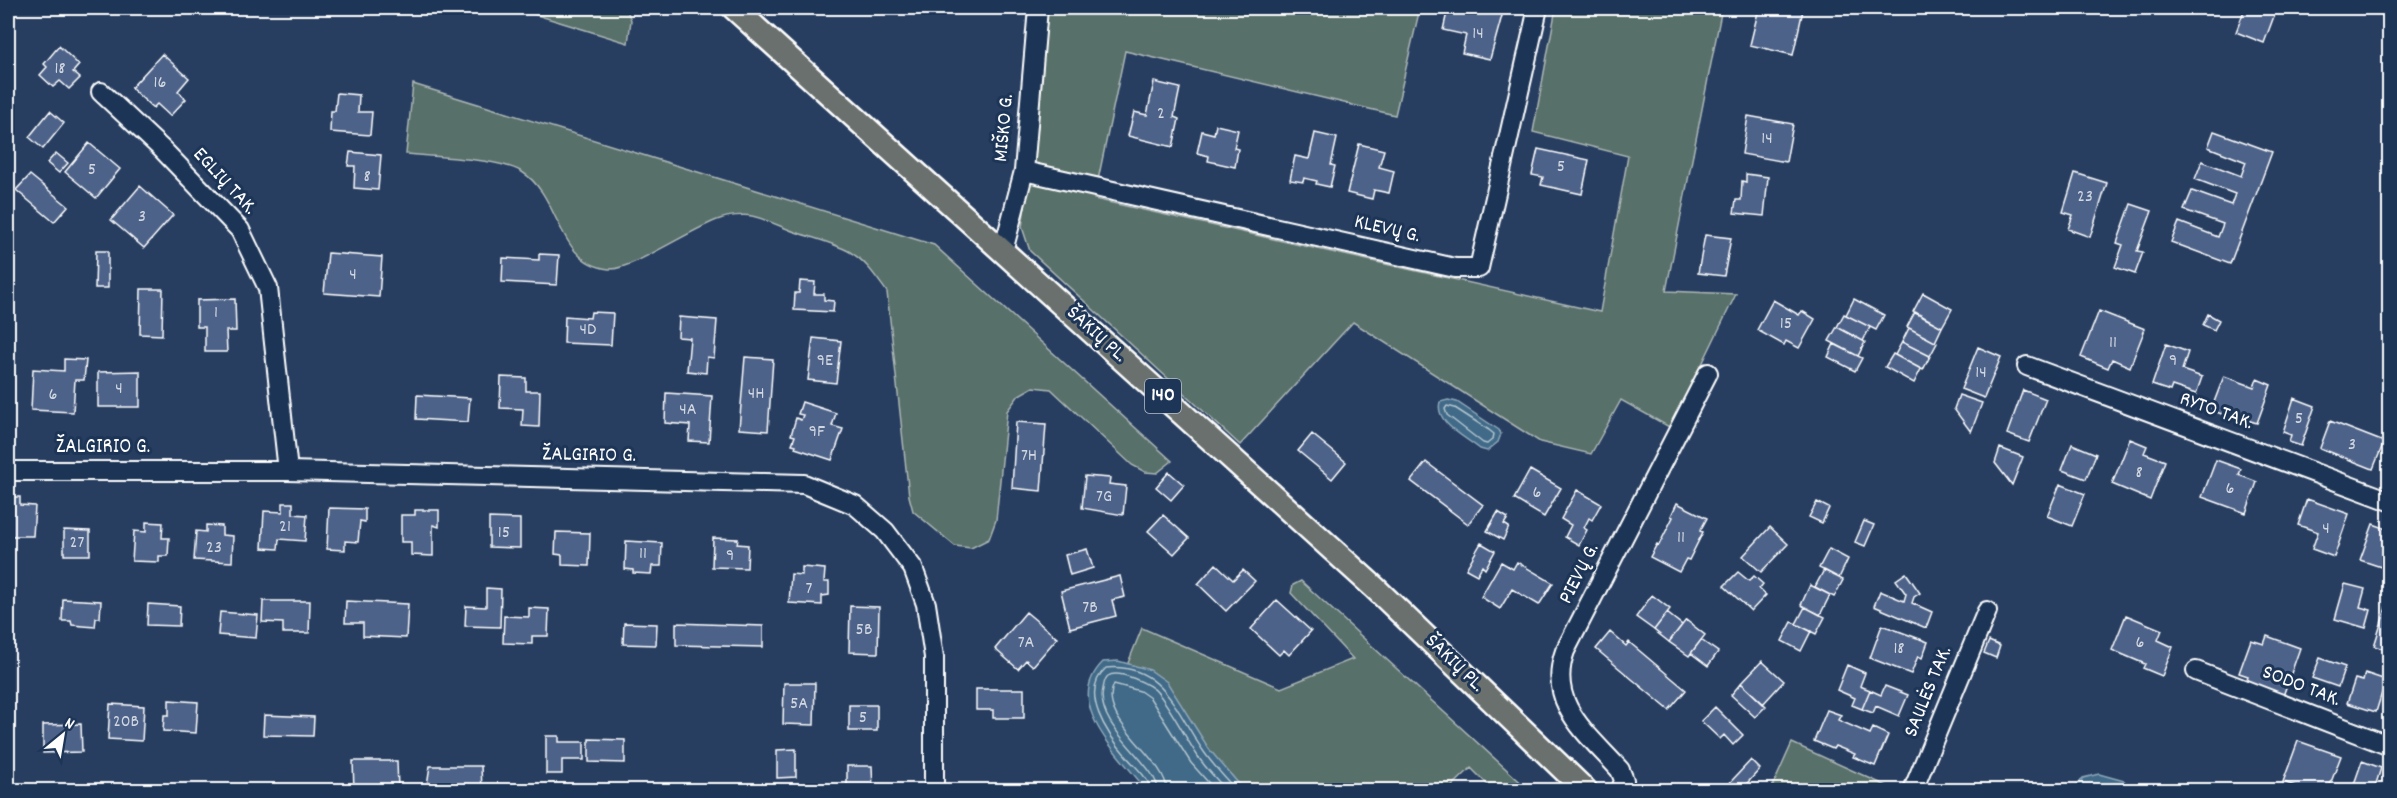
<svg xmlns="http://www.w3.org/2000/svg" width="2397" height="798" font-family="Dekko,sans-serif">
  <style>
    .green { fill: #596f6b; stroke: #acb7b5; stroke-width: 1.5 }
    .water { fill: #416b88; stroke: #8da6b8; stroke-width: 1.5 }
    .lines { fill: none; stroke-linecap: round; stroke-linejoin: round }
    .shore { stroke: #b3c4cf; stroke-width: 1.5 }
    .building { fill: #4d6289; stroke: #fff; stroke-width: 1.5 }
    .minor-casing { stroke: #fff; stroke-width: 22 }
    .major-casing { stroke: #fff; stroke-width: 27 }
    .minor { stroke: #1d3557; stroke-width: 18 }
    .major { stroke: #6a706d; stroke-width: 22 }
    .labels { text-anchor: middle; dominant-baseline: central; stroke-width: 6; stroke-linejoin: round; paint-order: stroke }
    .number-label { font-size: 18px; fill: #d2d8e2 }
    .shield { fill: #1d3557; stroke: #bbc2cd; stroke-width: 1.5 }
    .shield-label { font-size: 20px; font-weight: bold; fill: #fff }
    .street-label { font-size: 21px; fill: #fff; stroke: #1d3557 }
  </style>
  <rect width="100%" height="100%" fill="#273e61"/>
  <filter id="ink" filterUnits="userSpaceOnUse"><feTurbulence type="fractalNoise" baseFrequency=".0167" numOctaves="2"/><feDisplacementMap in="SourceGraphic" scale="12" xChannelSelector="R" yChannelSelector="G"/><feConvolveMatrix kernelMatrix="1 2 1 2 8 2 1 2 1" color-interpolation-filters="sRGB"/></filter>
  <g filter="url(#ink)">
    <path class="green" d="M514 8H626L631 20 628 43Z
      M1048 8H1420L1395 115 1125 51 1094 199 1600 312 1628 156 1533 132 1556 8H1722L1666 291 1736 294 1671 428 1621 400 1591 454 1540 442 1353 322 1240 445 1030 251 1022 227 1038 115Z
      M413 84 934 245 1172 461 1157 473 1145 472 1132 465 1051 389 1033 387 1019 395 1007 411 996 520 989 539 971 548 955 546 913 511 909 496 887 292C876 277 867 262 850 252 834 243 813 238 795 232 781 227 766 219 752 216 744 214 728 216 720 219 694 227 630 271 609 269 556 263 561 196 522 172 500 158 434 157 406 154Z
      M1301 581 1529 790H1493L1471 768 1448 790H1244L1209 750 1128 663 1142 628 1281 688 1353 659 1291 593 1293 585Z
      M1792 743 1891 788 1893 790H1771Z"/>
    <path class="water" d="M1448 400 1457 402 1499 430 1501 434 1498 442 1487 451 1480 449C1466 437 1434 423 1440 402Z
      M1118 661 1150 670 1167 682 1209 749 1244 790H1146C1122 756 1060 705 1103 662Z
      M2099 774 2124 781 2138 790H2072L2083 778Z"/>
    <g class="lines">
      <path class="shore" d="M1447 406 1455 408 1489 430 1494 434 1493 439 1487 444 1483 443 1447 415 1445 409Z
        M1151 790C1149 778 1134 766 1127 757 1108 735 1078 693 1106 668 1163 662 1177 714 1204 752 1213 765 1225 778 1236 790
        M1158 790C1157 764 1094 727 1103 689 1104 685 1104 679 1108 676 1118 669 1151 684 1158 693 1173 712 1184 735 1197 755 1205 768 1217 779 1226 790
        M1167 790C1166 758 1096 720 1114 684L1140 691 1150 698 1191 763 1215 790"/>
    </g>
    <path class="building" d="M1448 8H1468L1482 11 1483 8 1503 12 1490 59 1462 53 1466 35 1443 30Z
      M1759 8H1792L1803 10 1793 55 1750 45Z
      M2245 8H2277L2264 43 2236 32Z
      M59 46 79 65 73 72 80 78 69 89 60 81 53 87 40 75 47 67 44 64Z
      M162 54 189 78 178 91 186 99 170 116 157 104 153 108 131 88Z
      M1154 82 1180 88 1174 117 1179 119 1173 147 1128 136 1134 112 1147 115Z
      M337 93 359 95 358 112H372L370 135 330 132 331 111H335Z
      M50 111 64 123 43 149 29 137Z
      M1748 116 1793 124 1786 162 1742 154Z
      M1216 125 1238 130 1234 148 1238 149 1235 167 1208 161 1209 156 1197 153 1202 131 1214 134Z
      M2214 131 2272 152 2230 264 2171 242 2179 222 2218 237 2223 224 2184 210 2192 191 2231 205 2235 194 2195 179 2202 161 2241 176 2246 162 2208 147Z
      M1315 133 1337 138 1331 165 1335 166 1330 187 1316 184 1317 181 1304 178 1303 182 1290 180 1295 156 1309 159Z
      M89 143 120 169 96 198 65 172Z
      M1359 144 1384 150 1379 167 1394 171 1389 193 1374 190 1372 199 1347 193Z
      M1538 149 1589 160 1582 194 1541 185 1543 177 1532 175Z
      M350 152 381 155 378 190 354 188 355 166H348Z
      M56 153 68 163 59 173 47 163Z
      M2075 173 2107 183 2090 237 2068 229 2073 215 2063 212Z
      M1746 174 1768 177 1764 216 1734 213 1736 200H1741L1742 181 1746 182Z
      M30 175 68 206 54 222 16 190Z
      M140 186 173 215 144 248 111 220Z
      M2131 204 2152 211 2137 251 2143 252 2135 274 2115 267 2123 245 2117 243Z
      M1705 235 1731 238 1724 276 1698 273Z
      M96 251H108V288H95Z
      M328 253 382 257 379 297 324 293Z
      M539 254 559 255 557 285 502 282 503 258 539 260Z
      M800 281 815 282 814 294H824V300L834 301 833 312 794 310 795 293H799Z
      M141 289H163L162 335 140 334Z
      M1923 293 1952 309 1942 327 1913 312Z
      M235 299 236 331H226L227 352H205V327H197V300Z
      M1854 299 1884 315 1876 330 1846 315Z
      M1773 300 1799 315 1802 311 1815 319 1799 348 1786 341 1784 345 1757 330Z
      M2099 311 2145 329 2130 367 2112 359 2108 368 2081 357Z
      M591 312 613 313 611 345 564 343 565 316 590 318Z
      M1915 312 1942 327 1935 342 1907 327Z
      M1844 314 1870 327 1863 341 1837 327Z
      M2208 314 2219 320 2214 330 2203 325Z
      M679 317 717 320 714 358 707 357 706 373 687 371 690 338 678 337Z
      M1837 327 1865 342 1858 356 1829 341Z
      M1909 328 1937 343 1930 356 1902 342Z
      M813 338 841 341 836 383 808 380Z
      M1902 342 1930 356 1923 370 1895 355Z
      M1834 344 1862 358 1855 371 1828 357Z
      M2166 344 2188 352 2182 370 2202 377 2196 394 2172 386 2170 391 2152 385Z
      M1978 347 2001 357 1984 398 1961 389Z
      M1893 354 1921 369 1914 383 1885 367Z
      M745 357 773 359 768 431 739 429Z
      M64 359 86 360 84 380H75L73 412 31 410 33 369 64 371Z
      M140 371V407H98V372Z
      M2224 376 2254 387 2257 379 2271 385 2257 423 2247 420 2246 423 2211 410Z
      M501 377 526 378V391H540L539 427 522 426 523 409 500 408Z
      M2023 390 2046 399 2029 442 2007 434Z
      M666 393 712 396 709 442 689 441 690 425 665 423Z
      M417 395 470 398 468 422 416 419Z
      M1959 395 1982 403 1971 432 1954 409Z
      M2294 398 2315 406 2301 446 2289 442 2291 435 2283 432Z
      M802 402 836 413 832 426 843 429 832 460 795 448 796 445 792 444 795 436 791 435 796 418 801 420 803 415 798 414Z
      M2330 421 2384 442 2373 469 2320 448Z
      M1016 422 1046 424 1041 491 1012 488Z
      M1312 434 1346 462 1332 479 1298 451Z
      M2130 439 2147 446 2144 453 2165 461 2150 500 2112 484Z
      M2072 444 2096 454 2086 479 2062 470Z
      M2000 448 2023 457 2012 485 1995 463Z
      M2216 460 2241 469 2239 475 2257 482 2246 513 2202 497Z
      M1426 462 1483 505 1468 524 1411 481Z
      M1530 470 1561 488 1544 517 1514 499Z
      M1169 472 1184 485 1171 500 1156 487Z
      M1085 476 1110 478 1109 484 1126 486 1123 515 1082 508Z
      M2060 484 2085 494 2072 526 2047 516Z
      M1577 490 1601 504 1592 520 1589 518 1584 528 1587 530 1579 545 1565 537 1571 525 1561 519Z
      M8 497H20V505L35 506 33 536H8Z
      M2307 499 2349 514 2334 557 2312 549 2318 532 2298 525Z
      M1817 502 1829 508 1822 523 1809 517Z
      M283 503H293V514L307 515 305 541 279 539 278 549 262 548 264 511 283 512Z
      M1677 503 1707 518 1700 531 1703 532 1689 560 1686 559 1679 572 1650 557 1657 544 1659 545 1673 517 1671 516Z
      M329 508 365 509V522L360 521 358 542 345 541V550L327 549Z
      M415 510H439V527L433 525V556L411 555V542H401V515H415Z
      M1498 512 1508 518 1504 524 1509 527 1503 540 1487 531Z
      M1163 515 1189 538 1174 554 1148 531Z
      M489 518 520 519V548L489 547Z
      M1864 521 1874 525 1865 546 1855 542Z
      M146 522 163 523 162 538H169L168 556H159V562L132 561 134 531 146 532Z
      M2373 524 2390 530V570L2360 560Z
      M206 525 222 526V535L233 536 232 562 194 560 196 531 206 532Z
      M1770 527 1788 544 1761 572 1743 556Z
      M64 530 90 531V555H64Z
      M556 532 590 533 589 566 562 565V555L555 554Z
      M713 538 738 539 737 544 748 545 747 568 712 567Z
      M626 541 662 543 661 566H652L651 574 633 573V570L625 569Z
      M1481 543 1495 551 1485 569 1482 566 1477 575 1466 569Z
      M1087 549 1093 568 1070 575 1065 555Z
      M1829 549 1848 559 1839 578 1819 568Z
      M1501 562 1513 569 1517 562 1553 583 1539 605 1512 589 1500 609 1481 597Z
      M1216 564 1233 580 1243 570 1255 581 1226 611 1198 584Z
      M802 567 825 569 824 582H829V595L822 596V605L789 603 791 574 802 575Z
      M1824 570 1843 580 1834 597 1815 587Z
      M1738 572 1749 581 1754 576 1763 584 1759 589 1766 595 1751 611 1724 586Z
      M1906 573 1920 593 1914 597 1912 603 1932 612 1926 628 1874 606 1880 591 1904 601 1906 594 1896 580Z
      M1120 576 1125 597 1112 600 1116 616 1070 628 1061 591Z
      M2345 584 2365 589 2360 607 2371 610 2366 628 2335 619Z
      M1810 585 1830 595 1820 615 1801 605Z
      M486 588 501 589 500 627 465 626 466 606 486 607Z
      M1652 595 1670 609 1654 630 1636 617Z
      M63 599 101 601 100 618H96L95 627 72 625 71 621H62Z
      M1277 600 1311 631 1289 655 1284 650 1279 655 1251 629Z
      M263 601H310L309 633H283V623L262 622Z
      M346 601 408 604 406 638 363 636V623H345Z
      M148 604 180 606 179 626 147 625Z
      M2387 605 2390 606V651L2374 646Z
      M850 606 879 607 878 653 849 652Z
      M1805 607 1825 617 1816 634 1796 624Z
      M529 608 549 609 548 636H532V644L503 643 504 616 529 617Z
      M220 612 258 615 256 638 218 635Z
      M1026 612 1057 638 1033 666 1026 660 1018 669 995 649Z
      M1667 613 1682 625 1669 642 1654 630Z
      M2126 615 2162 630 2158 640 2173 647 2162 676 2143 668 2145 664 2112 650Z
      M1686 620 1705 635 1689 656 1669 642Z
      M1792 622 1811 631 1801 651 1782 641Z
      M624 623 657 624 656 645 623 644Z
      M676 623 763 626V647L676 645Z
      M1882 625 1928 642 1922 658 1918 656 1911 674 1870 658Z
      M1610 632 1626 646 1629 642 1686 690 1669 710 1596 649Z
      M2267 636 2300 648 2283 696 2246 682 2248 676 2239 673 2251 640 2264 644Z
      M1701 640 1718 652 1708 666 1691 653Z
      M1989 641 2000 646 1996 658 1984 653Z
      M2320 658 2345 667 2338 687 2312 678Z
      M1762 661 1784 681 1763 704 1741 683Z
      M1847 665 1865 673 1860 686 1870 690 1862 709 1852 705 1855 698 1837 690Z
      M2365 673 2386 680 2376 712 2347 703 2355 679 2363 681Z
      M784 683H815L814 725 783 724Z
      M1741 683 1766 706 1755 717 1731 695Z
      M1885 686 1908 695 1899 716 1876 706 1873 713 1862 709 1870 690 1881 695Z
      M976 689H1024V718H993V710H976Z
      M169 700 198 702 196 733 163 731 164 715H169Z
      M110 704 144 706 142 741 108 739Z
      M849 705H877V731H849Z
      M1715 707 1743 735 1733 745 1724 735 1720 739 1701 721Z
      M1827 710 1841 715 1838 720 1870 734 1873 728 1888 735 1875 766 1853 757 1855 754 1835 746 1833 749 1814 741Z
      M264 715 314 717 313 736 263 735Z
      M81 724 82 752 43 753V725Z
      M546 736H559V742H584V760H562V774H546Z
      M589 739 625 740V763L589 762Z
      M2298 741 2341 756 2328 790H2307L2283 782Z
      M8 744H11V769H8Z
      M796 749V777L777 778V750Z
      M1751 760 1760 769 1741 790H1723Z
      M353 761H397L398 789 354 790Z
      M2362 761 2381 768 2374 790H2352Z
      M430 766H481L482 790H417L416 785H427Z
      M847 766H872L873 790H847Z"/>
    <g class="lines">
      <defs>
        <path id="minor" d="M101 92 163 150 240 230 268 288 288 471
          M1024 171 1455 268H1479L1538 8
          M1003 251 1024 171 1038 8
          M2027 366 2390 501
          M8 471H288L804 484 855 505 885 531 913 568 926 604 934 657V790
          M2196 671 2390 746
          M1621 790 1624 780 1620 770C1588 734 1546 704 1565 651L1708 373
          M1913 790 1987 611"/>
        <path id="major" d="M734 8 1375 588 1585 790"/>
      </defs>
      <use href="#minor" class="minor-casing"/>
      <use href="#major" class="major-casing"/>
      <use href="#minor" class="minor"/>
      <use href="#major" class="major"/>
    </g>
  </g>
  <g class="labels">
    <g class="number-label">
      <text x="1478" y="34">14</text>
      <text x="60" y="69">18</text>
      <text x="160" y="83">16</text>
      <text x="1161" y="114">2</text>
      <text x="1767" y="139">14</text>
      <text x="1561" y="167">5</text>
      <text x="92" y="170">5</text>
      <text x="367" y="177">8</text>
      <text x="2085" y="197">23</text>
      <text x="142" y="217">3</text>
      <text x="353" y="275">4</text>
      <text x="216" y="313">1</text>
      <text x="1786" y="324">15</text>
      <text x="588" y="330">4D</text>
      <text x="2113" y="343">11</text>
      <text x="825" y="361">9E</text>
      <text x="2173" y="361">9</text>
      <text x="1981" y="373">14</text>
      <text x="119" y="389">4</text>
      <text x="756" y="394">4H</text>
      <text x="53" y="395">6</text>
      <text x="688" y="410">4A</text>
      <text x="2299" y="419">5</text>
      <text x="817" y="432">9F</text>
      <text x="2352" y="445">3</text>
      <text x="1029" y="456">7H</text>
      <text x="2139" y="473">8</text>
      <text x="2230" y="489">6</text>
      <text x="1537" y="493">6</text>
      <text x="1104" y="497">7G</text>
      <text x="285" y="527">21</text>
      <text x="2326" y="529">4</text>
      <text x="504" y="533">15</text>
      <text x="1681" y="538">11</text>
      <text x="77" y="543">27</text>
      <text x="214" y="548">23</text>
      <text x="643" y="554">11</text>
      <text x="730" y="556">9</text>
      <text x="809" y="589">7</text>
      <text x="1090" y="608">7B</text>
      <text x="864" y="630">5B</text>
      <text x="1026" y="643">7A</text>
      <text x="2140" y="643">6</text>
      <text x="1899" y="649">18</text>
      <text x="799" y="704">5A</text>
      <text x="863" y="718">5</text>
      <text x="126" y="722">20B</text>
    </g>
    <rect class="shield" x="1145" y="379" width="36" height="34" rx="4.5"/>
    <g class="shield-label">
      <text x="1163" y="396">140</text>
    </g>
    <g class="street-label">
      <text transform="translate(1005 128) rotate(-85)">MIŠKO G.</text>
      <text transform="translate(224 182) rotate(47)">EGLIŲ TAK.</text>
      <text transform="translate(1387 230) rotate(13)">KLEVŲ G.</text>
      <text transform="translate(1096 335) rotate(42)">ŠAKIŲ PL.</text>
      <text transform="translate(2216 412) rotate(20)">RYTO TAK.</text>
      <text x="103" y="448">ŽALGIRIO G.</text>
      <text transform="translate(589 456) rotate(1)">ŽALGIRIO G.</text>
      <text transform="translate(1580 574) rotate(-63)">PIEVŲ G.</text>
      <text transform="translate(1454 664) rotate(44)">ŠAKIŲ PL.</text>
      <text transform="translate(2301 687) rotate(21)">SODO TAK.</text>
      <text transform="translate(1929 692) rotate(-68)">SAULĖS TAK.</text>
    </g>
  </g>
  <rect width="2397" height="798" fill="none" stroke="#1d3557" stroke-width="30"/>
  <rect x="15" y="15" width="2367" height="768" fill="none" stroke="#fff" stroke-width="2" filter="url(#ink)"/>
  <g transform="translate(63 735) rotate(30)" stroke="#1d3557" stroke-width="4.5" paint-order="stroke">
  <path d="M0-4.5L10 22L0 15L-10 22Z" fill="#ffffff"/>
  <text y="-9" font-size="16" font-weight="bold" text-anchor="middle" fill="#ffffff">N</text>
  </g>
</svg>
